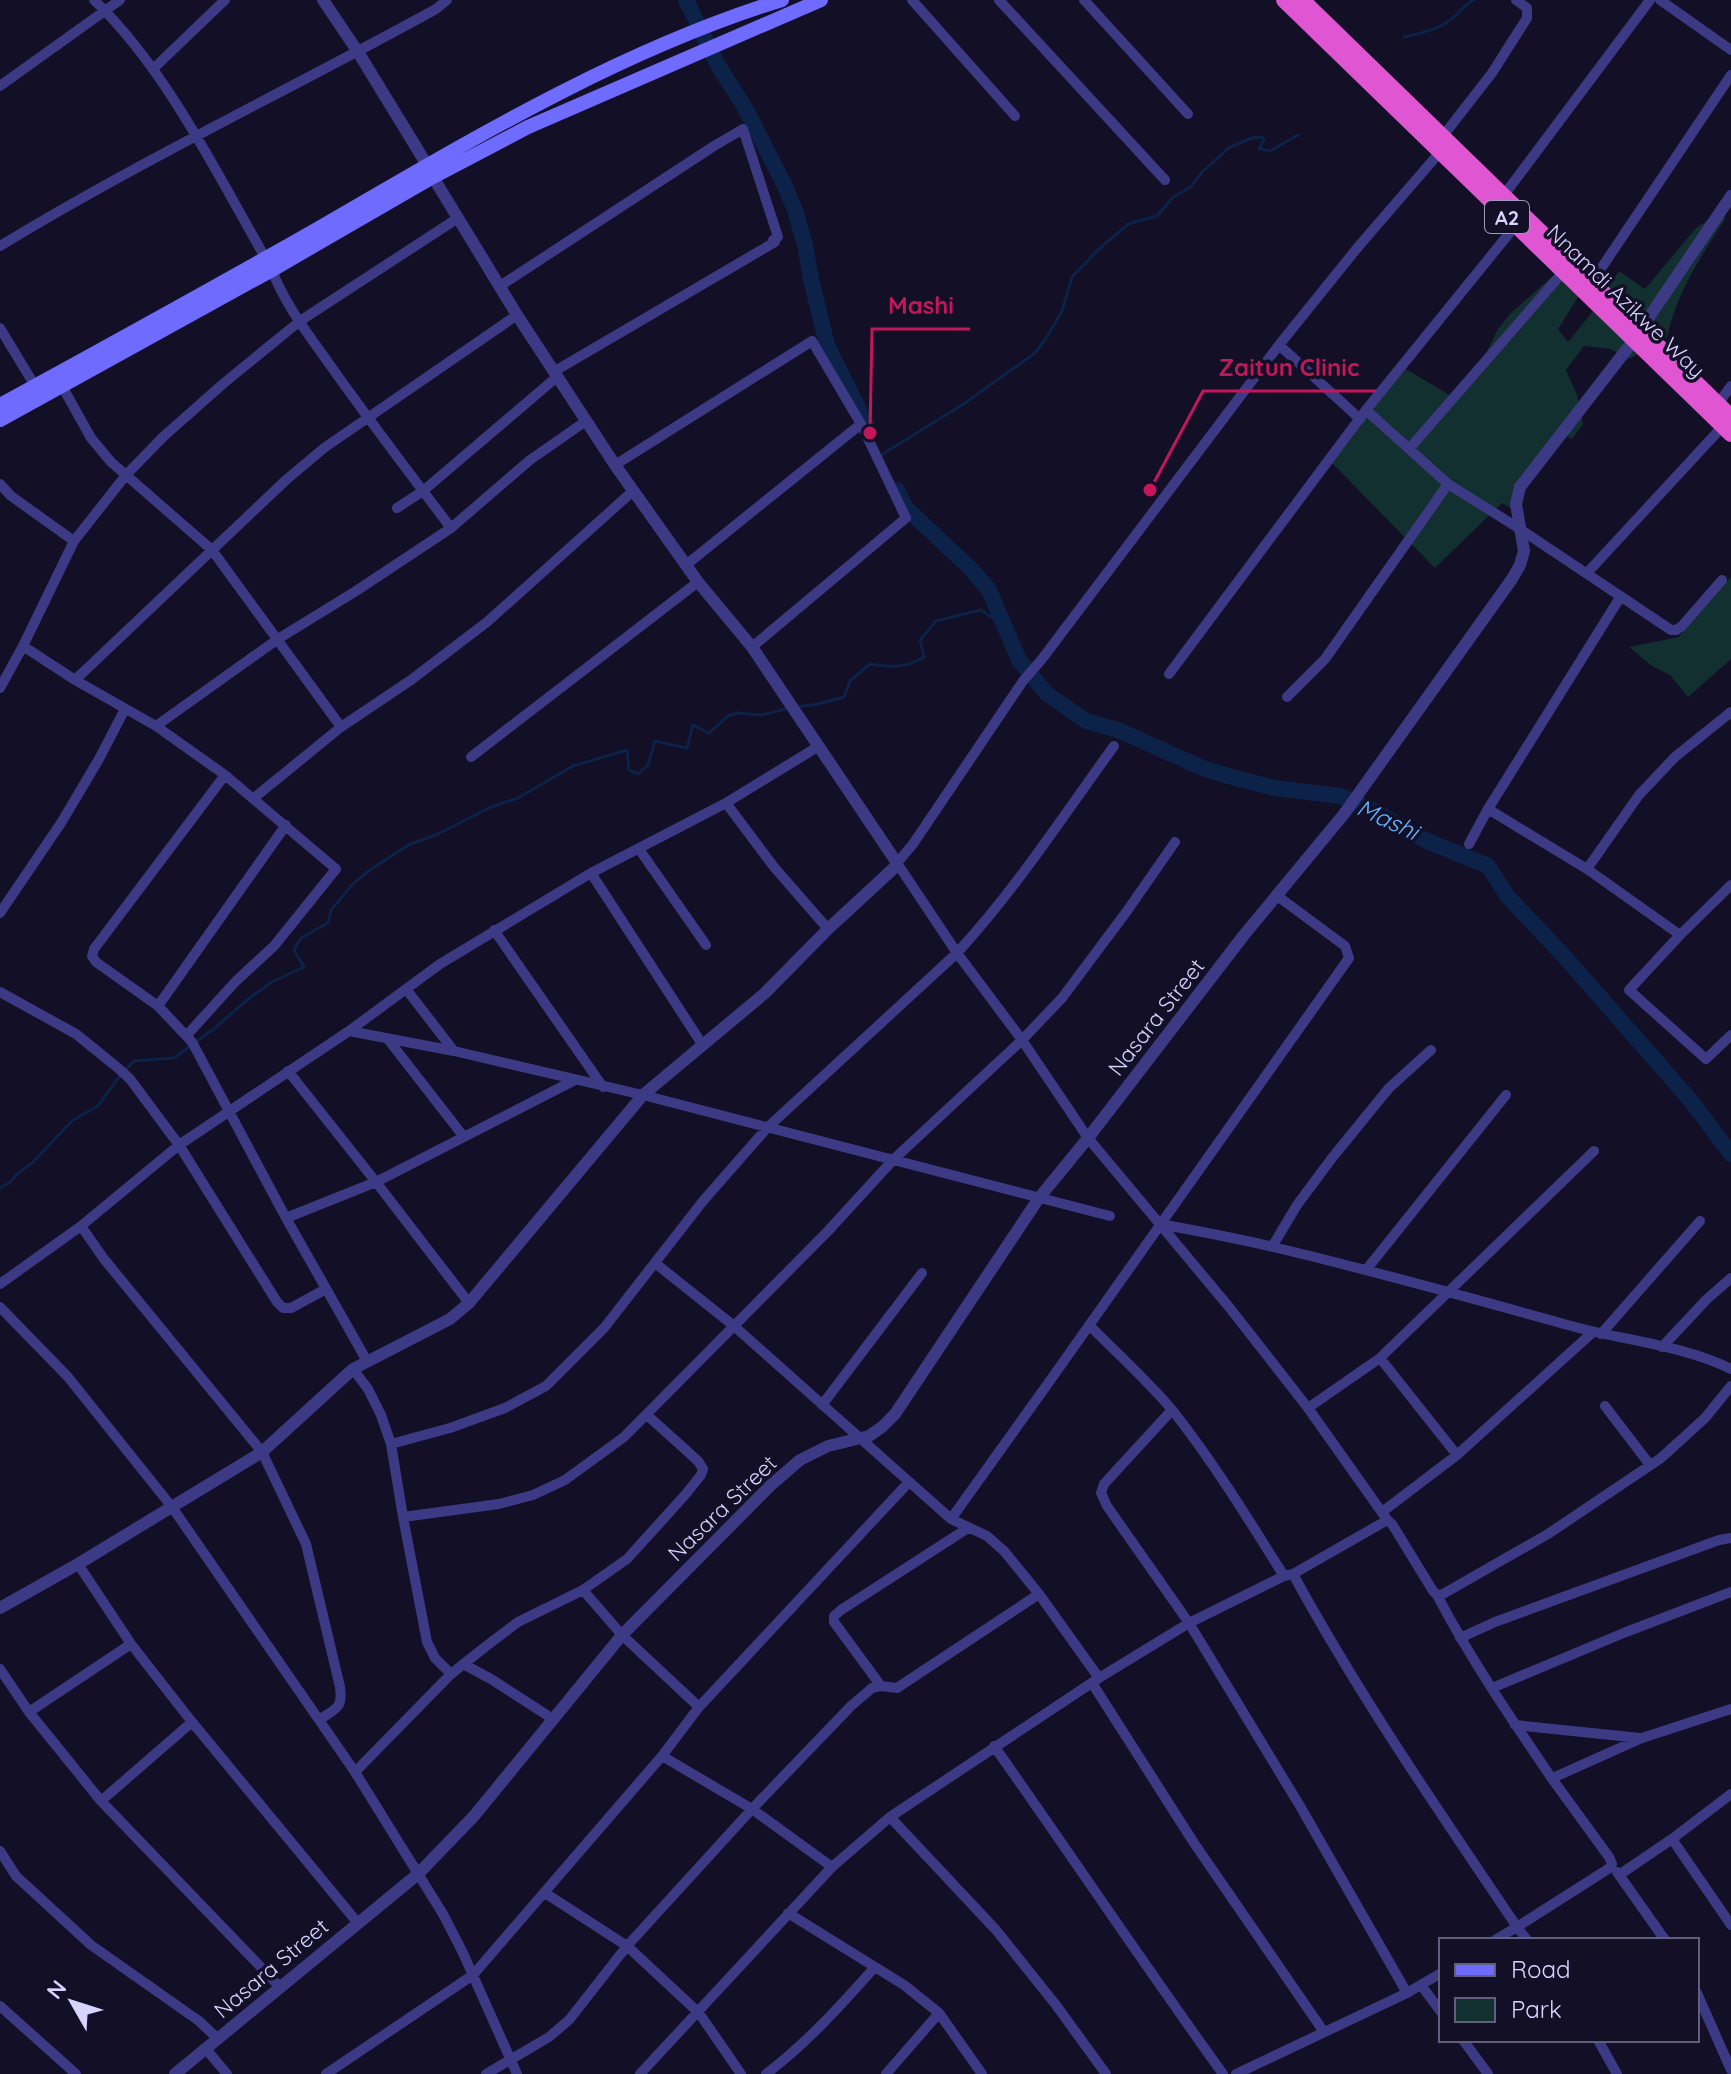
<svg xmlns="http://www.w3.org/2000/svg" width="1731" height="2074" font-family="Quicksand,sans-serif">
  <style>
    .green { fill: #12302f }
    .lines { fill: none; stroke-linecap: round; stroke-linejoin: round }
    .stream { stroke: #0c2248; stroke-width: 3 }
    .river { stroke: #0c2248; stroke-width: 16 }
    .minor { stroke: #3d3a85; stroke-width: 10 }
    .tertiary { stroke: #3d3a85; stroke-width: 12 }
    .secondary { stroke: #6f6bff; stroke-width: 14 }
    .trunk { stroke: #e055d1; stroke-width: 16 }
    .labels { text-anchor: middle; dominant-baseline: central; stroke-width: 7; stroke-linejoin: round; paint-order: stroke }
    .shield { fill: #130f26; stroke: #9e99be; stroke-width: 2 }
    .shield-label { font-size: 20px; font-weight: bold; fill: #d9d4ff }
    .street-label { font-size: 22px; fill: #d9d4ff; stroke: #130f26 }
    .water-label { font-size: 24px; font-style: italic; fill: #62b6ff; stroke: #130f26 }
    .leader { fill: none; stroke: #c2185b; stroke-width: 3 }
    .callout-dot { fill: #c2185b; stroke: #130f26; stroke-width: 3 }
    .callout-label { font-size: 24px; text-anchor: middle; font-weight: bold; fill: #c2185b; stroke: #130f26; stroke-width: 7; stroke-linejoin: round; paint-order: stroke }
  </style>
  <rect width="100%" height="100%" fill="#130f26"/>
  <path class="green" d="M1711 218H1726C1701 256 1677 292 1667 337L1629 359 1610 349 1584 346 1566 370 1577 395 1583 424 1572 439 1563 434 1512 509 1502 503 1435 568 1329 460 1401 366 1453 397 1473 379 1498 329 1511 313 1573 258 1595 270 1558 329 1568 342 1593 311 1619 271 1645 289 1696 228Z
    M1731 577V659L1688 697 1670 675 1652 666 1629 647 1679 637 1694 616Z"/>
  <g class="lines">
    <path class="stream" d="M1404 37C1421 33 1441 29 1454 17 1462 10 1464 4 1474 0
      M881 455 962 405 1035 353 1047 337 1062 311 1072 277 1097 251 1128 224 1157 216 1173 197 1191 187 1202 172 1230 147 1252 138 1262 137 1264 140 1259 149 1270 151 1298 135
      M797 707 818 704 844 697 850 681 870 664C892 667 904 669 924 657L920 640 936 621 981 610 1003 625
      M126 1069 134 1061 174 1058 215 1028 247 1000 270 983 304 967 294 950 301 938 328 923 331 910 351 886 367 872 410 844 438 834 491 807 518 798 573 766 627 750 629 770 638 774 648 765 655 741 687 748 693 725 709 733 728 716 737 713 761 715 790 708
      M0 1188 9 1183 17 1174 32 1163 73 1120 98 1106 121 1074"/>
    <path class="river" d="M686 0 719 67 744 106 784 184 795 210 805 245 811 279 827 345 867 426
      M897 490 905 507 972 570 989 590 1019 660 1047 694 1086 721 1118 730 1205 769 1239 779 1275 788 1340 796 1367 807 1425 840 1488 866 1508 897 1565 957 1692 1102 1731 1154"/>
    <path class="minor" d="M94 0C166 69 216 172 266 259
      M912 0 1015 116
      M999 0 1165 180
      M1084 0 1188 114
      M1660 0 1731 50
      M153 69 225 0
      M0 86 120 0
      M1443 136 1492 73 1527 18V8L1516 0
      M1504 195 1650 0
      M0 246C141 160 291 89 436 9L447 0
      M272 270C285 305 309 335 330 365 369 420 410 474 451 528
      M1592 282 1731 75
      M500 286 714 146 743 129 778 237 773 240 775 242 555 371
      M0 328 35 386
      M1279 345 1360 419
      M62 386 91 438 111 462 212 550 341 727
      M1718 404 1731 386
      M1366 410 1448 484 1520 529 1671 630H1676L1682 626 1722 580
      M1409 449 1563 272
      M615 465 812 341 861 424 906 518 752 647
      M0 484 11 496 74 541
      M397 508 423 491 558 376
      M686 565 861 424
      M1587 573 1723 426
      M1621 596 1488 809 1587 869 1680 935
      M23 646 75 680 156 726 225 775 336 869 274 946 236 981 187 1035
      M1169 674 1366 410 1516 225
      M75 680 286 480 324 448 517 315
      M0 688 23 646 74 541 126 475 164 436 224 383 300 321 458 218
      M1287 697 1325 659 1448 484
      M156 726 278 639 356 591 451 528 530 460 586 421
      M471 757 698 582
      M225 775 94 949 92 956 96 962 158 1006 192 1042 286 1218 367 1361
      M254 798 341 727 411 680 487 622 633 491
      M726 803 774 867 828 929
      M1469 844 1488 809
      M639 849 706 945
      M1587 869 1639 795 1675 757 1731 712
      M591 873 702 1044
      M1731 885 1680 935 1629 990 1706 1059 1731 1035
      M0 913 61 823 99 759 125 709
      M494 930 603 1087
      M406 989 454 1051
      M0 992 76 1034 118 1068 130 1079 179 1145 277 1302 283 1308H291L326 1289
      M158 1006 286 825
      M349 1031 454 1051 643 1095 1110 1216
      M387 1038 464 1137
      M288 1071 376 1182 469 1303
      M286 1218 376 1182 575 1080
      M1160 1224C1198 1231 1236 1238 1273 1247 1376 1271 1477 1300 1579 1328 1629 1341 1684 1346 1731 1369
      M81 1226 104 1259 262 1452 306 1544 340 1687C343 1709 336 1708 319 1720
      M1272 1247 1297 1205 1332 1158 1389 1088 1431 1050
      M655 1263 734 1326 951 1519 987 1536 1004 1551 1039 1594 1099 1678
      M1366 1270 1506 1095
      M0 1284 81 1226 179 1145 349 1031 440 964 591 873 726 803 819 746
      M0 1307 68 1377 172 1507 355 1772 443 1914 463 1953 517 2074
      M1090 1326C1118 1354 1148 1381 1173 1411 1214 1463 1249 1520 1284 1576
      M1601 1334 1700 1221
      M1662 1347 1707 1299 1731 1278
      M1380 1358 1457 1455
      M353 1369 368 1389 381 1415 391 1444 403 1517 427 1642 435 1658 451 1674
      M822 1405 922 1273
      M1605 1406 1650 1465
      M1308 1408 1380 1358 1594 1151
      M1172 1410 1104 1484 1101 1493 1107 1506 1189 1623 1300 1806 1407 1993
      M391 1444 450 1428 505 1408 546 1386 604 1328 703 1201 767 1128 957 953C1016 889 1063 816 1114 746
      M1382 1512 1457 1455 1593 1332
      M403 1517 499 1504 533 1495 565 1480 624 1437 828 1231 893 1160 1022 1040 1062 998 1127 911 1175 842
      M951 1519C1085 1333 1216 1145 1349 958L1345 946 1276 895
      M1388 1521 1308 1408 1229 1307 1088 1138 1022 1040 957 953 897 863 913 844 1023 681 1042 659 1279 345 1358 247 1440 152
      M78 1564 131 1644 192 1722 357 1922
      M1293 1574C1360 1697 1439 1811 1517 1927L1495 1940
      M583 1590 622 1635 699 1707
      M1437 1595C1471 1660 1512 1720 1553 1780
      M1460 1638 1495 1622 1719 1540 1731 1538
      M463 1664 491 1679 553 1719
      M0 1669 29 1712 101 1801 280 1987
      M1092 1683 1194 1843 1324 2032
      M881 1686 834 1622V1616L841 1610 968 1528
      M1492 1688 1626 1632 1731 1592
      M29 1712 131 1644
      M1515 1725 1640 1738
      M994 1746C1071 1855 1145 1966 1223 2074
      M662 1756 752 1809 832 1867
      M355 1772 451 1674 485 1647 518 1622 583 1590 627 1559 685 1495 701 1475 703 1469 698 1461 647 1415
      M101 1801 192 1722
      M890 1817 996 1930 1056 2005 1106 2074
      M1672 1839 1731 1925
      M0 1851 16 1876 91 1945 199 2021 217 2038
      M1617 1872 1665 1940
      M1619 1875 1672 1839 1731 1794
      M545 1893 627 1946 699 2013 741 2074
      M788 1913 904 1985 939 2013 982 2074
      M1527 1940 1517 1927 1608 1869 1612 1864 1609 1857 1553 1780 1557 1776 1642 1738 1731 1709
      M1421 1985 1441 2012
      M1697 1993 1731 2070
      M0 2006 76 2074
      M1463 2040 1488 2074
      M1598 2040 1617 2074
      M205 2048 227 2074
      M326 2074 473 1975 662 1756 699 1707 909 1482
      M486 2074 549 2037 569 2020 627 1946 752 1809 851 1706 872 1688 881 1686 897 1688 1039 1594
      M640 2074 832 1867 890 1817 1099 1678 1189 1623 1284 1576 1293 1574 1384 1522 1388 1521 1392 1524 1433 1591 1437 1595 1443 1594 1548 1534 1661 1458 1705 1418 1731 1386
      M766 2074C807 2043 841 2005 875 1967
      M886 2074 939 2013
      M1236 2074 1407 1993 1441 1973"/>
    <path class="tertiary" d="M323 0 358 52 427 165
      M1641 329 1731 196
      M0 1608 78 1564 262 1452 353 1369 450 1319 469 1303 643 1095 765 993 828 929 894 868 897 863 752 647 698 582 615 465 517 315 433 177
      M175 2074 418 1874 474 1816 622 1635 771 1485 800 1460 828 1446 869 1436 882 1427 895 1414 1039 1198 1088 1138 1244 935 1344 814 1512 579 1520 565 1524 551 1516 504 1520 487 1634 340"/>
    <path class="secondary" d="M0 405C106 347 212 289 317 229 466 143 617 51 782 0
      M0 420 272 270 433 177 528 127 821 0"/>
    <path class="trunk" d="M1284 0 1731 434
      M1302 0 1731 417"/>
  </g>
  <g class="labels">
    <rect class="shield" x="1485" y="201" width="44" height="32" rx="6"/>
    <g class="shield-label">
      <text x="1507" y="217">A2</text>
    </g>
    <g class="street-label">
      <text transform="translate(1626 301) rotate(44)">Nnamdi Azikwe Way</text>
      <text transform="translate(1156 1017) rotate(-52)">Nasara Street</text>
      <text transform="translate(722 1508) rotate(-44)">Nasara Street</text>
      <text transform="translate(271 1968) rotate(-40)">Nasara Street</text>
    </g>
    <g class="water-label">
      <text transform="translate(1388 819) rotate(25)">Mashi</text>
    </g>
  </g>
  <path class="leader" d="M870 433L872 329H970M1150 490L1203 391H1376"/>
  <g class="callout-dot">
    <circle cx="870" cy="433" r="8"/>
    <circle cx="1150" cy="490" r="8"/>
  </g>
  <g class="callout-label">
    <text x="921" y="314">Mashi</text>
    <text x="1289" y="376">Zaitun Clinic</text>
  </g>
  <rect x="1439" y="1938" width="260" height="104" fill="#130f26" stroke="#625e7d" stroke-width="2"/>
  <rect x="1455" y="1964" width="40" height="12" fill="#6f6bff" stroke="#625e7d" stroke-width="2"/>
  <text x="1511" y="1978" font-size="24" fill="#d9d4ff">Road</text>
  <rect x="1455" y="1998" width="40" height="24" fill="#12302f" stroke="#625e7d" stroke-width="2"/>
  <text x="1511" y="2018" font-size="24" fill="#d9d4ff">Park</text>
  <g transform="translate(72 2002) rotate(309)" stroke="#130f26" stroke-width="6" paint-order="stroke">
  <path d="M0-6L14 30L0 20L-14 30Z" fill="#d9d4ff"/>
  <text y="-12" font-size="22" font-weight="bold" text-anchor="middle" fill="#d9d4ff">N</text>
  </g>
</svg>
